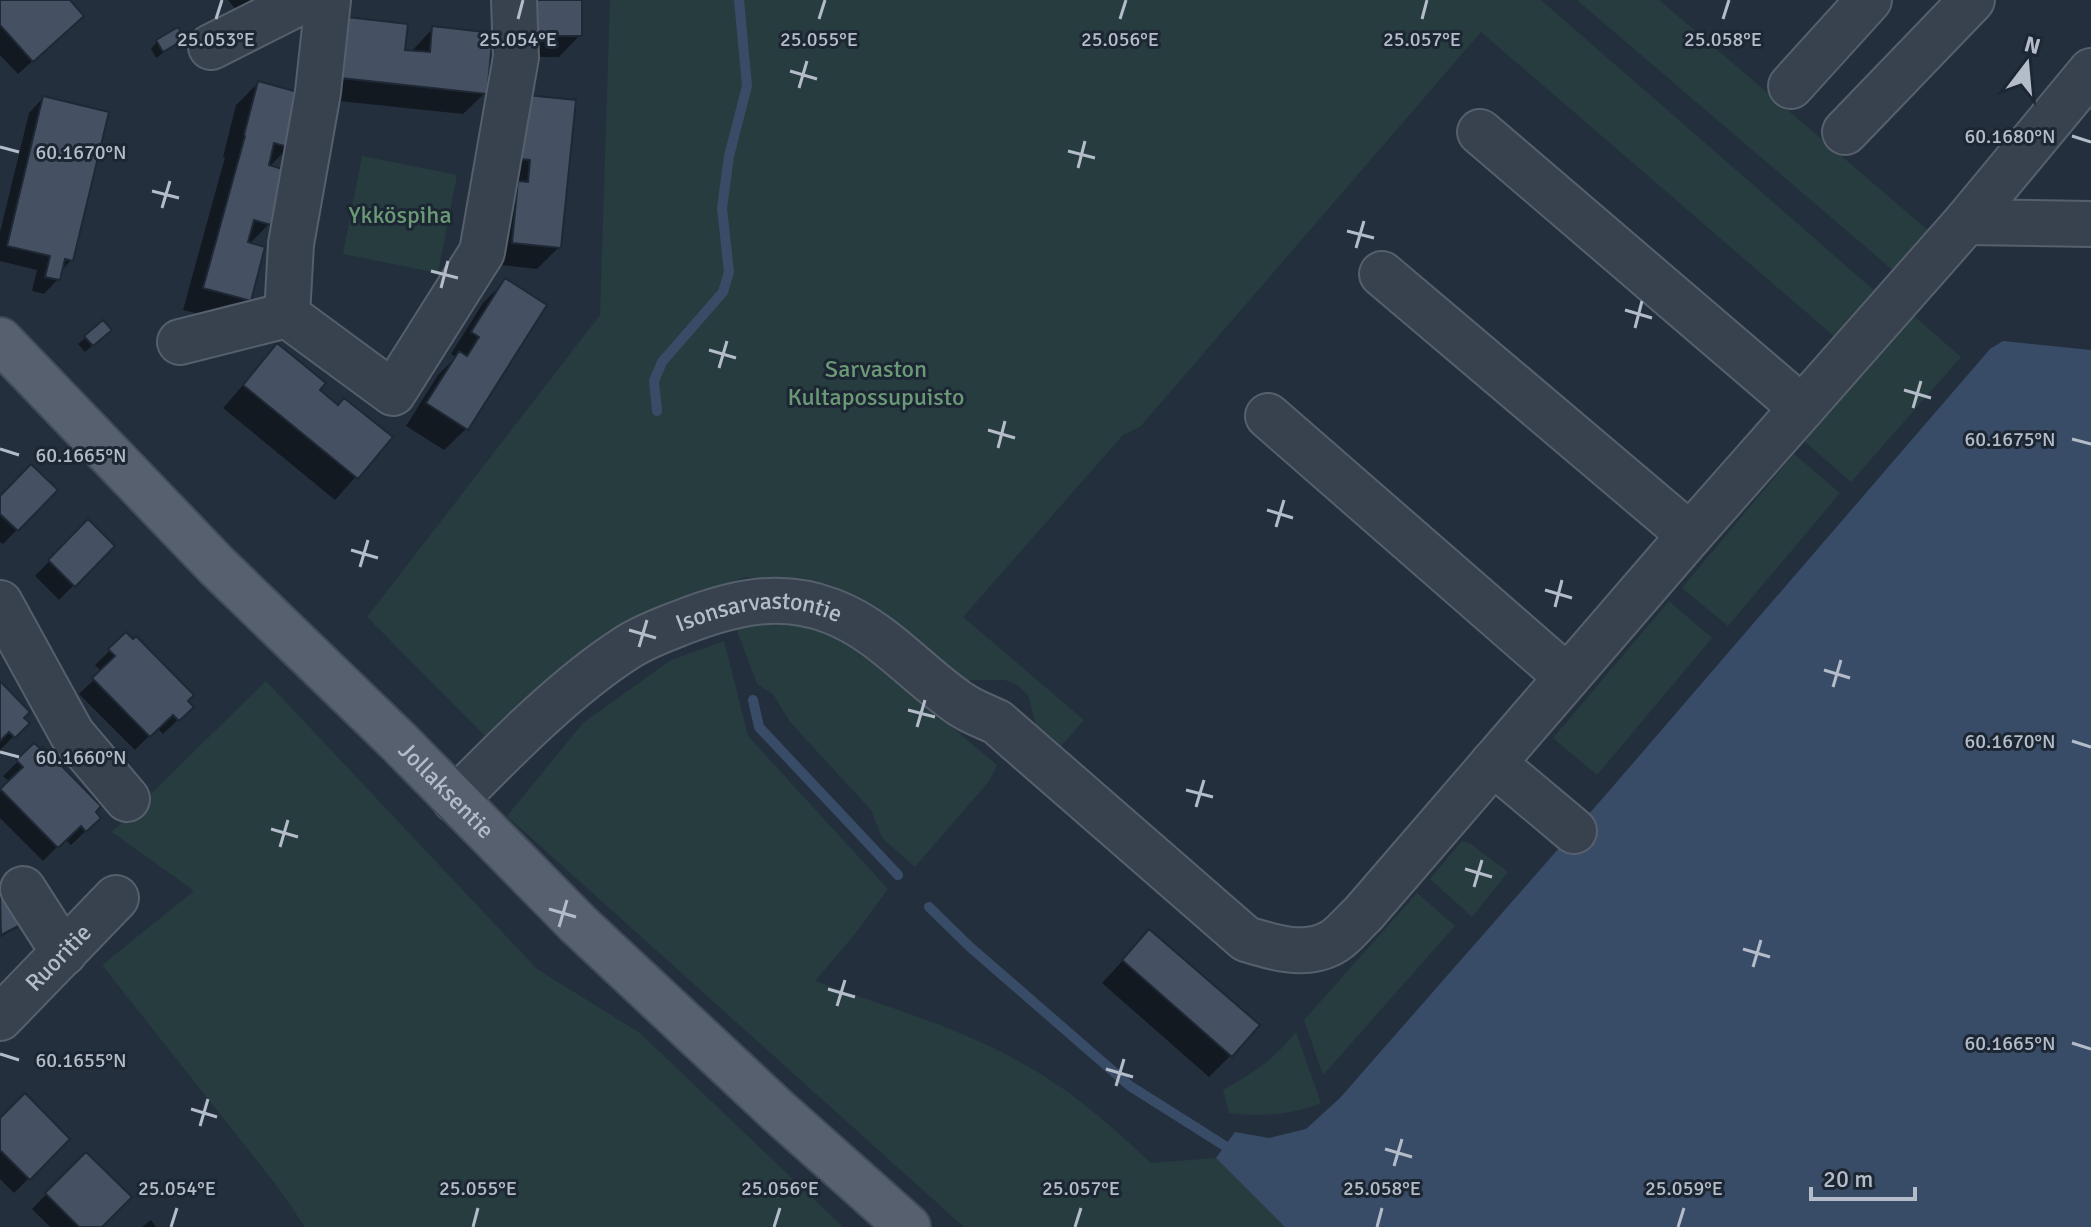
<svg xmlns="http://www.w3.org/2000/svg" width="2091" height="1227" font-family="Signika,sans-serif">
  <style>
    .green { fill: #263c3f }
    .water { fill: #394c67 }
    .shadow { fill: #0007 }
    .lines { fill: none; stroke-linecap: round; stroke-linejoin: round }
    .stream { stroke: #394c67; stroke-width: 10 }
    .building { fill: #455162; stroke: #1f2835; stroke-width: 2 }
    .minor-casing { stroke: #565f6c; stroke-width: 48 }
    .major-casing { stroke: #414a57; stroke-width: 48 }
    .minor { stroke: #38414e; stroke-width: 44 }
    .major { stroke: #56606e; stroke-width: 44 }
    .ticks { fill: none; stroke: #b4bcc9; stroke-width: 3 }
    .labels { text-anchor: middle; dominant-baseline: central; stroke-width: 6; stroke-linejoin: round; paint-order: stroke }
    .park-label { font-size: 24px; fill: #6b9a76; stroke: #1d2633 }
    .street-label { font-size: 24px; fill: #b4bcc9; stroke: #1d2633 }
    .ticks-label { font-size: 20px; text-anchor: middle; fill: #b4bcc9; stroke: #1d2633; stroke-width: 6; stroke-linejoin: round; paint-order: stroke }
  </style>
  <rect width="100%" height="100%" fill="#242f3e"/>
  <path class="green" d="M610 0H1541L1876 292 1836 338 1481 32 1140 427 1123 435 963 617 1084 720 1056 752 1041 743 1028 695 1017 685 1005 680H960L808 583 746 577 686 598 492 743 367 617 600 315Z
    M1577 0H1659L1930 232 1896 273Z
    M362 156 457 175 438 273 343 254Z
    M1914 316 1961 357 1851 482 1804 441Z
    M1794 454 1840 493 1728 626 1682 588Z
    M1669 601 1712 638 1597 775 1553 738Z
    M733 620 816 625 848 640 997 765 990 780 915 867 882 838 871 810 790 722 773 694 757 684Z
    M724 641 748 736 888 889 855 934 815 981C883 1006 956 1026 1020 1062 1069 1088 1110 1125 1151 1163L1216 1158 1285 1227H964L507 816 583 723 671 660Z
    M266 681 537 969 640 1033 843 1227H305L277 1186 102 965 194 891 112 832Z
    M1462 841 1471 844 1508 872 1472 917 1430 879Z
    M1417 893 1455 926 1323 1075 1304 1020Z
    M1296 1032 1321 1103C1293 1115 1259 1117 1229 1113L1223 1090C1254 1072 1273 1061 1296 1032Z"/>
  <path class="water" d="M2003 341 2091 350V1227H1285L1216 1158 1235 1132 1269 1138 1306 1129 1340 1098 1609 791 1990 349Z"/>
  <path class="shadow" d="M0 0H67V30L18 74 0 55Z
    M228 0H254L238 12Z
    M580 0V35L559 57H512Z
    M433 28 485 93 463 114 320 99 326 41 411 52Z
    M183 39 156 58 151 49 157 42Z
    M258 83 289 147 269 167V224L249 244V300L228 321 183 310 225 157H223L236 105Z
    M43 98 106 114 71 260 61 271 58 279 44 294 32 291 37 270 0 261V232L29 113Z
    M528 98 559 247 537 269 491 264Z
    M505 281 466 429 444 450 406 426 438 375 456 357 451 354 483 303Z
    M103 323V337L85 352 78 344Z
    M277 346 317 390 338 407 390 438 335 500 223 408Z
    M55 490 3 544 0 542V498Z
    M88 522 112 546 59 600 35 576Z
    M126 635 191 707 163 734 157 728 135 750 79 694 102 672 95 665Z
    M0 684 27 723 0 750Z
    M34 746 99 818 71 845 65 839 43 861 0 818V792L10 782 3 776Z
    M9 892 24 922 17 928 0 937V897Z
    M1149 932 1231 1055 1209 1077 1102 983Z
    M0 1121 68 1139 14 1193 0 1179Z
    M86 1154 100 1227H50L32 1209Z
    M151 1220 156 1227H142Z"/>
  <g class="lines">
    <path class="stream" d="M657 411 654 381 662 362 723 292 729 272 722 208 729 156 747 86 739 0
      M753 700 759 727 898 875
      M929 907 970 947 1130 1086 1225 1146"/>
  </g>
  <path class="building" d="M0 0H70L84 16 33 62 0 25Z
    M533 0H582V36H533Z
    M347 17 408 24 405 50 430 52 432 26 493 33 487 94 341 78Z
    M178 27 185 39 163 52 156 40Z
    M258 81 305 94 291 148 274 143 269 165 286 170 271 225 254 220 248 242 265 247 251 301 203 288 245 136 244 135Z
    M527 95 576 100 561 248 512 243 518 181 528 182 530 160 520 159Z
    M43 96 109 112 73 261 65 259 60 280 45 277 50 256 7 246Z
    M505 278 547 305 468 430 426 403 459 351 467 356 479 337 471 332Z
    M103 320 112 330 93 346 84 336Z
    M277 343 326 383 320 390 338 405 344 398 393 437 358 479 243 385Z
    M31 464 58 490 18 531 0 514V496Z
    M88 519 115 546 75 587 48 560Z
    M126 632 133 639 136 636 194 695 188 701 194 707 179 721 173 715 150 737 92 678 115 656 108 649Z
    M0 681 30 712 24 718 30 723 15 738 9 732 0 741Z
    M34 743 41 749 43 747 101 806 96 812 101 818 86 832 81 826 58 848 0 789 23 767 16 760Z
    M10 889 26 922 1 935 0 894Z
    M1149 929 1260 1025 1232 1057 1122 960Z
    M25 1093 70 1139 30 1180 0 1150V1118Z
    M86 1152 132 1197 102 1227H79L45 1193Z"/>
  <g class="lines">
    <defs>
      <g id="minor">
        <path d="M328 0 318 92 291 244 287 315 393 393 482 252 516 57 514 0"/>
        <path d="M211 47 304 0"/>
        <path d="M1791 86 1869 0"/>
        <path d="M1480 132 1802 408"/>
        <path d="M1845 132 1972 0"/>
        <path d="M1966 222 2091 224"/>
        <path d="M1382 274 1690 535"/>
        <path d="M180 342 287 315"/>
        <path d="M1268 416 1567 677"/>
        <path d="M0 603 72 734 127 799"/>
        <path d="M1493 763 1574 831"/>
        <path id="s1" d="M455 800C505 749 568 685 628 647 645 636 665 629 683 622 732 603 780 591 831 611 882 630 915 673 959 703 970 711 984 716 997 722L1246 939C1272 947 1303 957 1329 944 1341 939 1353 923 1363 914L1690 535 1966 222 2091 71"/>
        <path d="M23 889 64 953"/>
        <path id="s2" d="M0 1018 116 898"/>
      </g>
      <g id="major">
        <path id="s3" d="M0 340 217 566 398 741 578 924 779 1112 908 1227"/>
      </g>
    </defs>
    <use href="#minor" class="minor-casing"/>
    <use href="#major" class="major-casing"/>
    <use href="#minor" class="minor"/>
    <use href="#major" class="major"/>
  </g>
  <path class="ticks" d="M216 19 222 0M518 19 523 0M819 19 825 0M1120 19 1126 0M1422 19 1427 0M1723 19 1729 0M790 71 817 79M799 88 807 61M2072 136 2091 142M0 147 19 152M1068 151 1095 158M1078 168 1085 141M152 191 179 198M162 208 170 181M1347 231 1374 238M1356 248 1364 221M431 271 458 278M441 288 448 261M1625 310 1652 318M1635 328 1642 301M709 350 736 358M719 368 727 341M1904 390 1931 398M1913 408 1921 381M988 430 1015 438M2072 439 2091 444M998 448 1005 421M0 449 19 455M1267 510 1293 518M1276 527 1284 500M351 550 378 558M360 567 368 540M1545 590 1572 598M1555 607 1562 580M629 630 656 638M639 647 647 620M1824 670 1850 678M1833 687 1841 660M908 710 935 717M917 727 925 700M2072 741 2091 747M0 752 19 757M1186 790 1213 797M1196 807 1204 780M271 829 298 837M280 847 288 820M1465 869 1492 877M1474 887 1482 860M549 909 576 917M559 927 567 900M1743 949 1770 957M1753 967 1761 940M828 989 855 997M837 1006 845 980M2072 1043 2091 1049M0 1054 19 1060M1106 1069 1133 1077M1116 1086 1124 1059M191 1109 217 1117M200 1126 208 1099M1385 1149 1412 1157M1394 1166 1402 1139M171 1227 177 1208M473 1227 478 1208M774 1227 780 1208M1075 1227 1081 1208M1377 1227 1382 1208M1678 1227 1684 1208"/>
  <g class="labels">
    <g class="park-label">
      <text x="400" y="215">Ykköspiha</text>
      <text x="876" y="369">Sarvaston<tspan x="876" dy="28">Kultapossupuisto</tspan></text>
    </g>
    <g class="street-label">
      <text stroke="none"><textPath href="#s1" startOffset="370">Isonsarvastontie</textPath></text>
      <text stroke="none"><textPath href="#s3" startOffset="634">Jollaksentie</textPath></text>
      <text stroke="none"><textPath href="#s2" startOffset="84">Ruoritie</textPath></text>
    </g>
  </g>
  <g class="ticks-label">
    <text x="216" y="46">25.053°E</text>
    <text x="518" y="46">25.054°E</text>
    <text x="819" y="46">25.055°E</text>
    <text x="1120" y="46">25.056°E</text>
    <text x="1422" y="46">25.057°E</text>
    <text x="1723" y="46">25.058°E</text>
    <text x="2010" y="143">60.1680°N</text>
    <text x="81" y="159">60.1670°N</text>
    <text x="2010" y="446">60.1675°N</text>
    <text x="81" y="462">60.1665°N</text>
    <text x="2010" y="748">60.1670°N</text>
    <text x="81" y="764">60.1660°N</text>
    <text x="2010" y="1050">60.1665°N</text>
    <text x="81" y="1067">60.1655°N</text>
    <text x="177" y="1195">25.054°E</text>
    <text x="478" y="1195">25.055°E</text>
    <text x="780" y="1195">25.056°E</text>
    <text x="1081" y="1195">25.057°E</text>
    <text x="1382" y="1195">25.058°E</text>
    <text x="1684" y="1195">25.059°E</text>
  </g>
  <g transform="translate(2027 64) rotate(16)" stroke="#1d2633" stroke-width="6" paint-order="stroke">
  <path d="M0-6L14 30L0 20L-14 30Z" fill="#b4bcc9"/>
  <text y="-12" font-size="22" font-weight="bold" text-anchor="middle" fill="#b4bcc9">N</text>
  </g>
  <path d="M1811 1187v12h104v-12" fill="none" stroke="#b4bcc9" stroke-width="4"/>
  <text x="1823" y="1187" font-size="24" fill="#b4bcc9" stroke="#1d2633" stroke-width="6" paint-order="stroke">20 m</text>
</svg>
